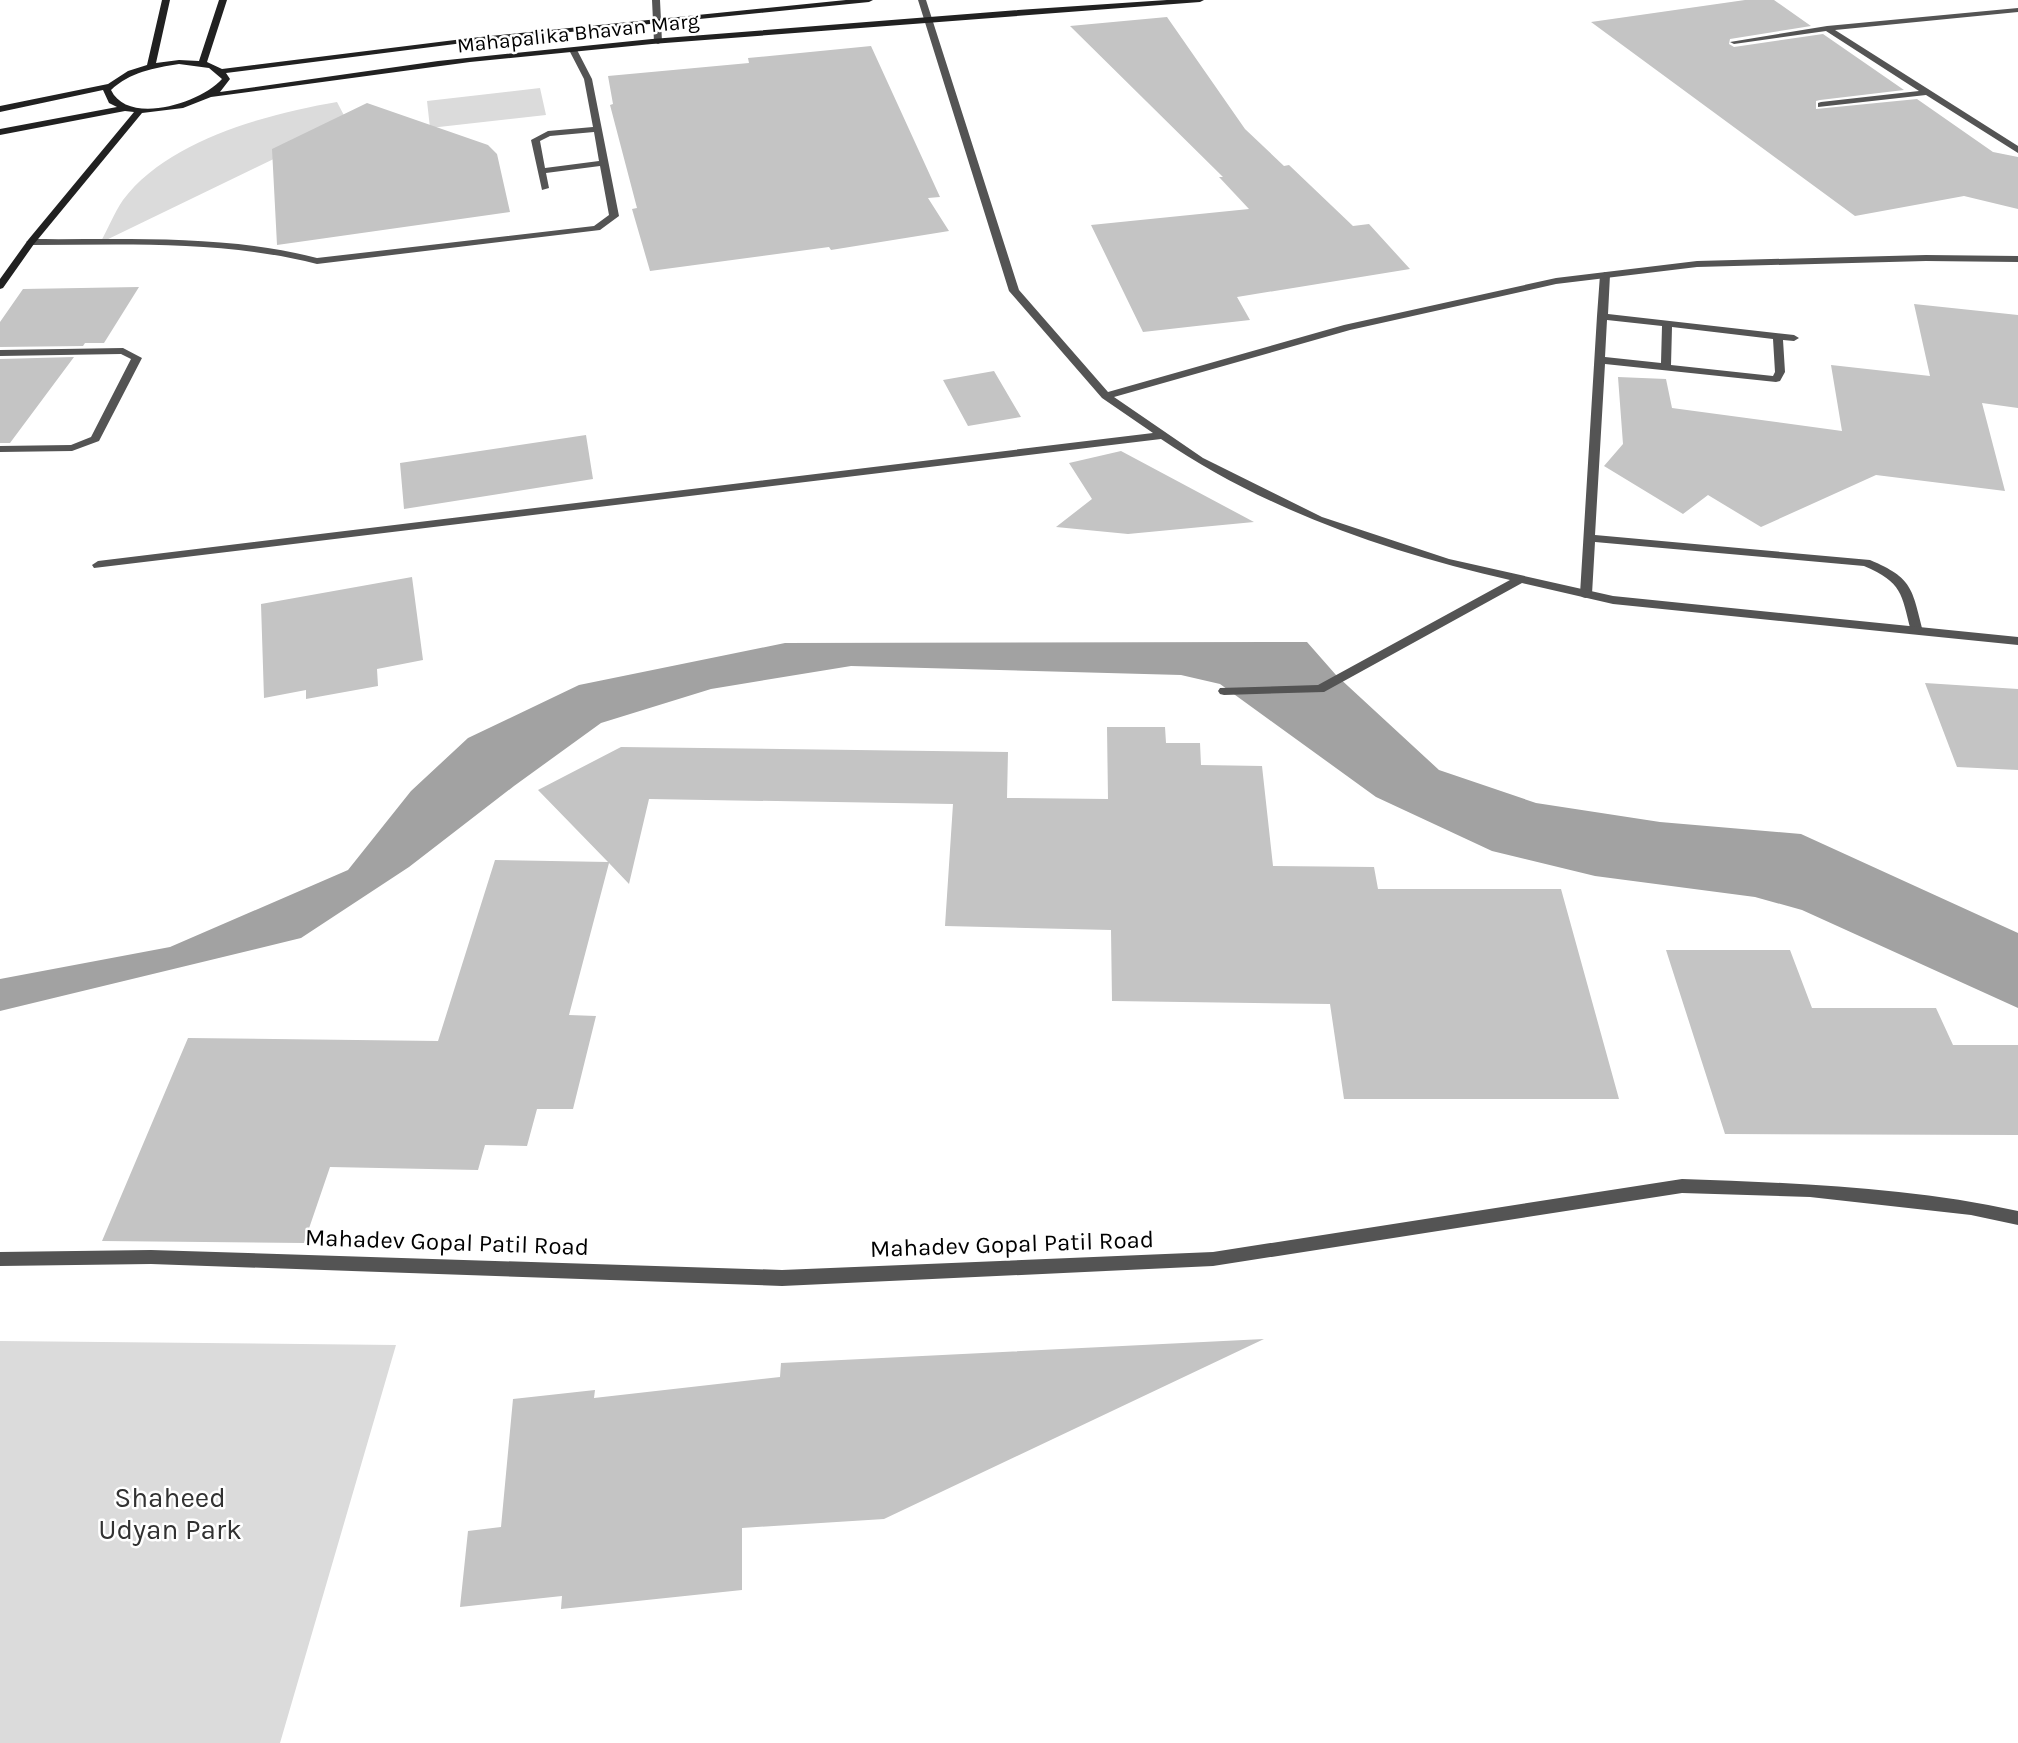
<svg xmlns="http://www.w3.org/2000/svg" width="2018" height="1743" font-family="Karla,sans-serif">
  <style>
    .green { fill: #dbdbdb }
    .water { fill: #a2a2a2 }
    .building { fill: #c4c4c4 }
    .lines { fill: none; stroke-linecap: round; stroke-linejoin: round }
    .lane { fill: #545454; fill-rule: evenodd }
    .street { fill: #545454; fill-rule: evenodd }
    .secondary { fill: #212121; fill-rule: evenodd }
    .labels { text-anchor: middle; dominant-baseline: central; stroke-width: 5; stroke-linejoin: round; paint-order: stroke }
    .far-street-label { font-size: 21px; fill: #000; stroke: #fff }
    .street-label { font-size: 24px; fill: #000; stroke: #fff }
    .near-park-label { font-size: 28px; fill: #323232; stroke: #fff }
  </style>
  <rect width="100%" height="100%" fill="#fff"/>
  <path class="green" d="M540 88 546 115 430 128 427 101Z
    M337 102 348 123 100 243C108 229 114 213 123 200 168 140 267 114 337 102Z
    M0 1341 396 1345 280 1743H0Z"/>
  <path class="water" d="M1307 642 1336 675 1439 770 1536 803 1660 822 1801 834 2018 933V1008L1802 910 1755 897 1595 876 1492 851 1376 797 1220 684 1181 675 851 666 711 689 601 723 514 786 409 867 301 938 0 1011V979L170 947 348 870 411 791 468 738 579 685 785 643Z"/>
  <path class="building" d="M1745 0H1774L1811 26 1730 39 1729 44 1734 47 1823 34 1904 90 1820 100 1816 101V109L1917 99 1993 152 2018 157V209L1964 196 1855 216 1591 22Z
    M1167 17 1245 129 1284 166 1289 165 1353 226 1369 224 1410 269 1237 297 1250 320 1143 332 1091 225 1249 209 1219 177H1223L1070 26Z
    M871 46 940 197 928 198 949 231 831 250 829 247 650 271 632 209 637 208 610 105 613 104 608 76 749 63 748 58Z
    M367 103 488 145 497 154 510 212 277 245 272 149Z
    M139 287 104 343H85L83 346 0 347V322L23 289Z
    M1914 304 2018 315V408L1982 403 2005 491 1876 475 1761 527 1708 495 1683 514 1604 466 1623 444 1618 377 1666 379 1672 408 1842 431 1831 365 1930 376Z
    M74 357 10 443H0V359Z
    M994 371 1021 417 968 426 943 380Z
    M586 435 593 479 404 509 400 463Z
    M1121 451 1254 522 1128 534 1056 527 1092 499 1069 463Z
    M412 577 423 660 377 669 378 686 306 699V690L264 698 261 604Z
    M1925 683 2018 689V770L1957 767Z
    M1107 727H1165L1166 743H1200L1201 765 1262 766 1273 866 1374 867 1378 889H1561L1619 1099H1344L1330 1004 1112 1001 1111 930 945 926 953 804 649 799 629 884 609 863 569 1015 596 1016 573 1109H537L527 1146 485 1145 478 1170 330 1167 304 1243 102 1241 188 1038 438 1041 495 860 608 862 538 790 621 747 1008 752 1007 798 1108 799Z
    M1666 950H1790L1812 1008H1936L1953 1045H2018V1135L1725 1134Z
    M1264 1339 884 1519 742 1528V1590L561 1609 562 1596 460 1607 468 1531 501 1527 513 1399 595 1390 594 1398 780 1377 781 1363Z"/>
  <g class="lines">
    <path class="lane" d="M1605 272 1610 275 1608 314 1794 335 1799 338 1794 341 1783 340 1785 372 1780 381 1776 382 1605 364 1595 535 1870 560C1913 578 1912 589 1923 631L1921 634H1913L1911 631C1901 593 1903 583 1864 566L1595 542 1592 594 1586 598 1582 597 1580 594 1597 316 1600 275ZM1607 320 1662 326 1661 363 1605 357ZM1672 327 1773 339 1775 372 1773 376 1671 365Z"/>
    <path class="street" d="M652 0H660L662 42 658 44 654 42Z
      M918 0H926L1019 290 1108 392 1344 325 1556 278 1697 261 1926 255 2018 256V262L1926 261 1697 267 1556 284 1350 330 1114 397 1203 458 1322 517 1449 559 1613 596 2018 637V645L1613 604 1522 583 1324 692 1224 695 1220 694 1218 691 1220 688 1318 685 1510 580C1388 552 1265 510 1161 439L94 568 92 565 98 561 1153 433 1102 398 1009 291Z
      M2018 8V12L1835 30 2018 146V153L1926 95 1818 107V103L1821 102 1919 91 1826 31 1734 44 1730 42 1827 26Z
      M570 48H576L592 79 619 216 600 230 317 264C224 240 126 245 31 245L26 242 31 239C126 240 225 234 317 258L594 226 609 215 600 166 546 173 549 188 542 190 531 140 548 131 593 127 584 79 569 50ZM594 132 599 161 545 168 540 141 550 136Z
      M123 348 142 358 99 441 72 451 0 452V446L71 445 91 437 131 359 121 354 0 356V350Z
      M1682 1179C1795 1183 1908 1187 2018 1211V1225L1971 1215 1810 1197 1682 1193 1213 1266 782 1286 151 1264 0 1266V1252L151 1250 782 1270 1213 1252Z"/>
    <path class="secondary" d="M162 0H170L156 63 179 60 199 61 219 0H227L207 62 222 69 471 38 846 0H873L869 2 471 42 226 73 230 79 220 92 438 61 652 39 1018 10 1167 0H1204L1200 2 652 44 470 62 211 97 183 108 142 113 34 244 3 288 0 289V279L28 240 134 112 125 111 0 135V129L117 107 109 103 103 90 0 112V106L108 84 128 71 147 65ZM179 64 209 68 222 79C201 103 128 126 111 90 130 72 154 68 179 64Z"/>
  </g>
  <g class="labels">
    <g class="far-street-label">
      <text transform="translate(578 33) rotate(-6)">Mahapalika Bhavan Marg</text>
    </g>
    <g class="street-label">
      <text transform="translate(447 1242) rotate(2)">Mahadev Gopal Patil Road</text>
      <text transform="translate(1012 1244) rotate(-2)">Mahadev Gopal Patil Road</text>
    </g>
    <g class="near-park-label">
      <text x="170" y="1497">Shaheed<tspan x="170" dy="32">Udyan Park</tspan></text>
    </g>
  </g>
</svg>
